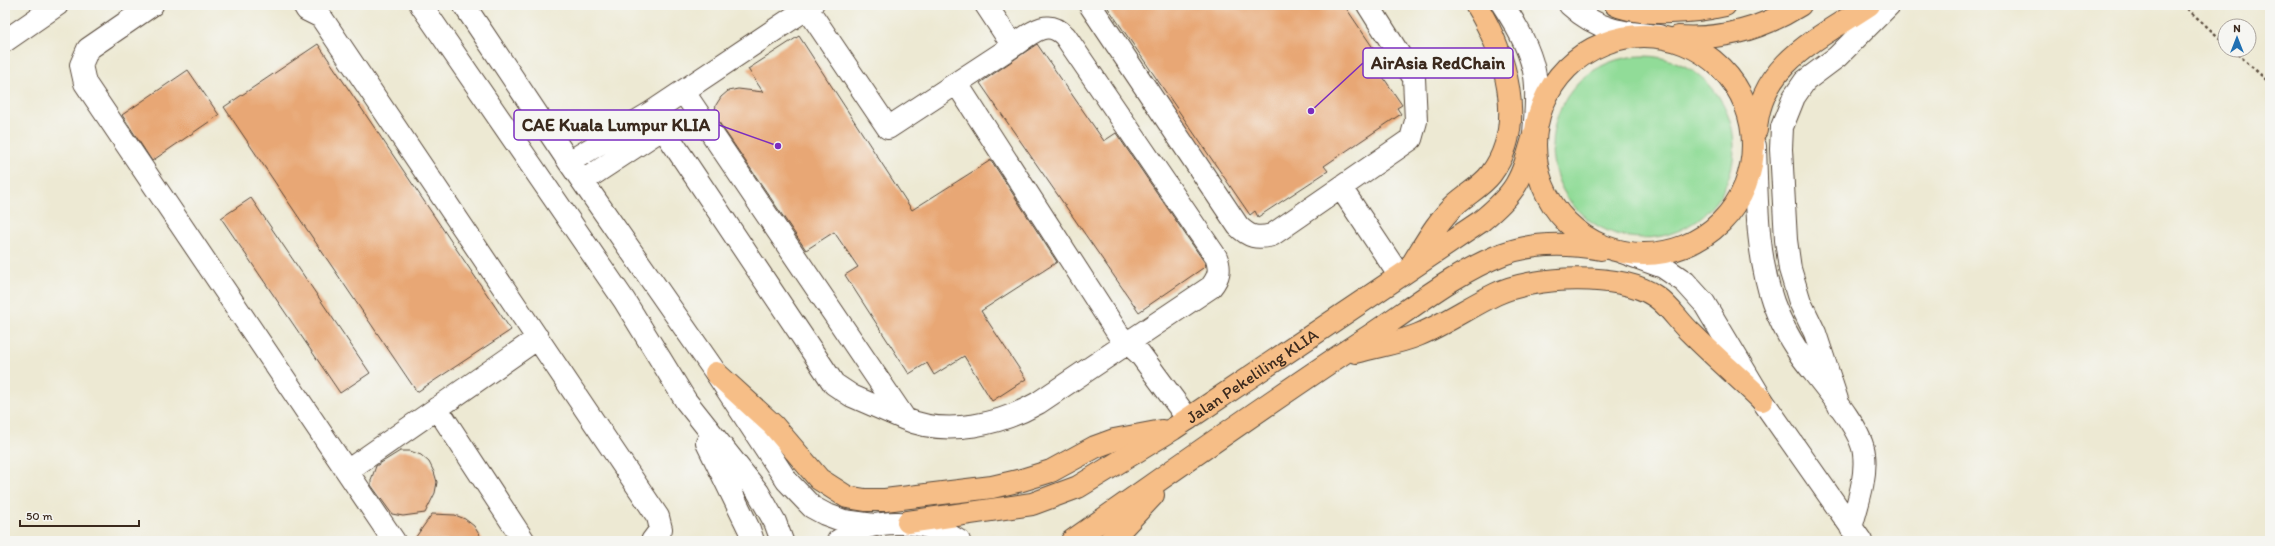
<svg xmlns="http://www.w3.org/2000/svg" width="2275" height="546" font-family="Itim,sans-serif">
  <style>
    .green { fill: #91dc98; stroke: #66835b }
    .building { fill: #e8a774 }
    .lines { fill: none; stroke-linecap: round; stroke-linejoin: round }
    .minor-casing { stroke: #564739; stroke-width: 24 }
    .major-casing { stroke: #564739; stroke-width: 24 }
    .path { stroke: #564739; stroke-width: 2.5; stroke-dasharray: 3 3; stroke-linecap: butt }
    .minor { stroke: #fff; stroke-width: 22 }
    .major { stroke: #f6be87; stroke-width: 22 }
    .labels { text-anchor: middle; dominant-baseline: central; stroke-width: 3.5; stroke-linejoin: round; paint-order: stroke }
    .street-label { font-size: 17px; fill: #3b2a1e; stroke: #f6f6f2 }
    .leader { fill: none; stroke: #7b2cbf; stroke-width: 1.5 }
    .callout-dot { fill: #7b2cbf; stroke: #f6f6f2; stroke-width: 1.5 }
    .callout { fill: #f6f6f2; stroke: #7b2cbf; stroke-width: 1.5 }
    .callout-label { font-size: 18px; text-anchor: middle; font-weight: bold; fill: #3b2a1e }
  </style>
  <rect width="100%" height="100%" fill="#f6f6f2"/>
  <filter id="ink" filterUnits="userSpaceOnUse"><feTurbulence type="fractalNoise" baseFrequency=".025" numOctaves="2"/><feDisplacementMap in="SourceGraphic" scale="8" xChannelSelector="R" yChannelSelector="G"/><feConvolveMatrix kernelMatrix="1 2 1 2 8 2 1 2 1" color-interpolation-filters="sRGB"/></filter>
  <filter id="wash" filterUnits="userSpaceOnUse"><feTurbulence type="fractalNoise" baseFrequency=".012" numOctaves="4" result="noise"/><feDisplacementMap in="SourceGraphic" scale="16" xChannelSelector="R" yChannelSelector="G"/><feGaussianBlur stdDeviation="0.9" result="paint"/><feColorMatrix in="noise" values="0 0 0 0 0 0 0 0 0 0 0 0 0 0 0 0 0 1.4 0 .05"/><feComposite in="paint" operator="in"/></filter>
  <g filter="url(#wash)">
    <rect width="100%" height="100%" fill="#ede9d3"/>
    <path class="green" d="M1552 147a91 91 0 1 1 182 0a91 91 0 1 1-182 0Z"/>
    <g id="blocks">
      <path class="building" d="M1106 5H1344L1384 64 1377 68 1402 105 1397 108 1401 114 1324 166 1328 171 1258 217 1255 211 1250 215Z
        M799 36 912 210 991 160 1057 262 981 311 1026 379 992 401 964 356 934 375 927 363 909 374 845 275 858 267 834 232 806 250 714 115 716 105 721 97 728 91 738 89 763 92 748 69Z
        M318 44 511 330 417 392 224 107Z
        M1037 44 1104 141 1116 133 1205 263 1206 266 1139 312 980 83Z
        M188 70 219 115 152 161 122 115Z
        M251 198 370 373 340 393 221 218Z
        M400 451H410L421 455 429 462 434 472 437 482 435 493 425 513 403 516 392 514 371 485V480L376 466Z
        M432 514 455 515 465 519 474 526 483 541H413Z"/>
    </g>
  </g>
  <g filter="url(#ink)">
    <use href="#blocks" fill-opacity="0" stroke="#564739" stroke-width="1"/>
    <g class="lines">
      <defs>
        <path id="minor" d="M152 5 88 49 81 65 85 83 394 541
          M304 5 307 10 321 17 658 517 661 529 652 541
          M421 5 624 300 686 401 758 492 775 522 782 541
          M464 5 569 162 716 373 787 481 812 507 825 514 844 521 874 525
          M1090 5 1238 226C1249 237 1257 239 1272 235L1411 139 1416 121 1414 78 1368 5
          M1503 5C1517 26 1531 51 1535 76 1538 95 1535 116 1534 135
          M1570 5C1598 31 1623 33 1659 36
          M807 8 888 128 1013 46 986 5
          M5 41 57 5
          M957 84 1119 335 1140 354 1188 419
          M683 91 905 419C947 437 1001 424 1038 403L1211 287C1219 277 1221 269 1216 257L1065 36C1047 17 1030 34 1013 46
          M652 112 834 384 852 396 905 419
          M1755 146C1757 198 1756 253 1773 302 1779 319 1789 338 1799 353 1816 377 1862 427 1864 454 1867 478 1857 505 1851 528
          M569 162 652 112 812 5
          M583 181 662 129
          M1341 188 1399 275
          M1622 252 1663 267 1685 282 1704 303 1762 400 1861 541
          M1839 406 1815 333 1800 302 1790 269 1786 240 1781 149 1782 127 1794 97 1805 81 1837 57 1889 5
          M437 408 524 541
          M707 443 749 529 753 541
          M347 471 538 338
          M838 541C873 516 924 518 959 541"/>
        <g id="major">
          <path d="M1616 5C1644 17 1695 12 1725 5"/>
          <circle cx="1644" cy="145" r="109"/>
          <path d="M1678 37C1723 40 1762 29 1800 5"/>
          <path d="M1756 130C1760 63 1820 38 1869 5"/>
          <path d="M1413 263C1426 242 1438 220 1456 204 1467 194 1482 186 1491 174 1528 125 1505 52 1476 5"/>
          <path d="M1356 352C1376 346 1399 343 1418 335 1445 324 1469 307 1496 294 1533 276 1620 272 1655 296 1670 306 1678 321 1691 333 1714 356 1738 377 1762 400"/>
          <path d="M716 373 773 425 819 479 847 497 865 500H885L992 487 1022 480 1051 471 1095 447 1114 440 1162 431"/>
          <path id="s1" d="M908 522 1032 504 1078 487 1173 429 1480 222C1517 192 1521 181 1534 135"/>
          <path d="M1072 541C1171 472 1270 401 1371 335 1413 307 1456 272 1503 254 1535 242 1568 243 1601 249"/>
          <path d="M1110 541 1153 495"/>
        </g>
      </defs>
      <use href="#minor" class="minor-casing"/>
      <use href="#major" class="major-casing"/>
      <path class="path" d="M2183 5 2225 43
        M2233 50 2270 83"/>
      <use href="#minor" class="minor"/>
      <use href="#major" class="major"/>
    </g>
  </g>
  <g class="labels">
    <g class="street-label">
      <text stroke="none"><textPath href="#s1" startOffset="381">Jalan Pekeliling KLIA</textPath></text>
    </g>
  </g>
  <path class="leader" d="M1311 111L1363 63M778 146L719 125"/>
  <g class="callout-dot">
    <circle cx="1311" cy="111" r="4"/>
    <circle cx="778" cy="146" r="4"/>
  </g>
  <g class="callout">
    <rect x="1363" y="48" width="150" height="30" rx="4"/>
    <rect x="514" y="110" width="205" height="30" rx="4"/>
  </g>
  <g class="callout-label">
    <text x="1438" y="69">AirAsia RedChain</text>
    <text x="616" y="131">CAE Kuala Lumpur KLIA</text>
  </g>
  <rect width="2275" height="546" fill="none" stroke="#f6f6f2" stroke-width="20"/>
  <g transform="translate(2237 38)"><circle r="19" fill="#f6f6f2" stroke="#aba49d"/>
  <path d="M0-3L7 15L0 10L-7 15Z" fill="#1f6fb2"/>
  <text y="-6" font-size="11" font-weight="bold" text-anchor="middle" fill="#3b2a1e">N</text>
  </g>
  <path d="M20 520v6h119v-6" fill="none" stroke="#3b2a1e" stroke-width="2"/>
  <text x="26" y="520" font-size="12" fill="#3b2a1e" stroke="#f6f6f2" stroke-width="3" paint-order="stroke">50 m</text>
</svg>
